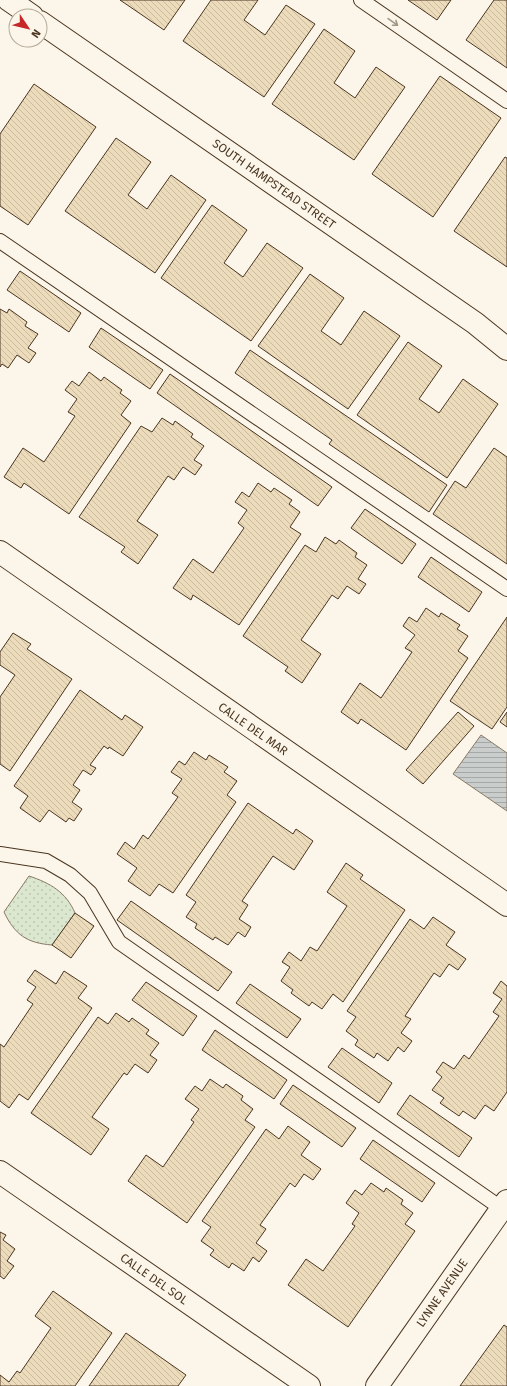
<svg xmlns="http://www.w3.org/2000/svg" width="507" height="1386" font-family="'Fira Sans',sans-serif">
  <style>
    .park { fill: url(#park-dots); stroke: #887966 }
    .water { fill: url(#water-rules); stroke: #887966 }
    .building { fill: url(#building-back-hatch); stroke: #4a3520 }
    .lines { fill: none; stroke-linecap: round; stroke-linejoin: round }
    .lane-casing { stroke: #4a3520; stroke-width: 16 }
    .street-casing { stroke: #4a3520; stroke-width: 24 }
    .lane { stroke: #fbf6e9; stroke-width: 14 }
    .street { stroke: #fbf6e9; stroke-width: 22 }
    .oneway { stroke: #a29684 }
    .labels { text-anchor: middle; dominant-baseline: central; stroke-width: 3; stroke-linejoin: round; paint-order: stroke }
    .street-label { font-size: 12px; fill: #4a3520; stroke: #fbf6e9 }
  </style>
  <defs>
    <pattern id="park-dots" width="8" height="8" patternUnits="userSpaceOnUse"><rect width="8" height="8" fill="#dce7d0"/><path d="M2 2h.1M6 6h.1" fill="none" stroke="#bec7b2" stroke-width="1.8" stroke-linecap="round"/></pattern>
    <pattern id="water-rules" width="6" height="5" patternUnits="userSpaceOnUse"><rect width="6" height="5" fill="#c9cecd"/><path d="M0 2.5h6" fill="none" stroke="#a5a8a6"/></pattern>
    <pattern id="building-back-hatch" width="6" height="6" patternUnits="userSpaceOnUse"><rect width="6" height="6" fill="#ecdcbc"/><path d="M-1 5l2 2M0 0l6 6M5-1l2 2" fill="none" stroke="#ccbda1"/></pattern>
  </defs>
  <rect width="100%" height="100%" fill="#fbf6e9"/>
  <path class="park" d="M29 876C50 883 66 892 75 913L52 945C27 943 15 935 4 912Z"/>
  <path class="water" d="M481 735 507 753V811L453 774Z"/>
  <path class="building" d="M120 0H185L164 30Z
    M211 0H258L244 20 265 35 286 5 315 24 264 97 183 41Z
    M408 0H451L437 20Z
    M494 0H507V68L466 40Z
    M324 29 355 51 334 83 355 98 376 67 405 87 354 160 272 104Z
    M440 76 501 118 433 217 372 174Z
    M34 84 96 127 28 225 0 206V134Z
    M116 138 151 162 128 195 147 209 171 175 206 200 155 273 65 211Z
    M505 157 507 158V267L454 231Z
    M212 205 247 230 224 263 243 277 267 243 303 268 251 341 161 278Z
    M20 271 81 313 69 332 7 290Z
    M310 274 344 298 321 331 341 345 364 311 400 336 348 409 258 346Z
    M0 309 7 313 9 309 27 322 25 326 38 334 28 348 36 353 29 363 17 355 8 368 2 364 0 367Z
    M101 328 163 370 150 389 89 347Z
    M408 342 442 366 419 399 439 413 463 379 498 404 447 478 357 415Z
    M250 350 447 485 429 512 329 444 332 440 235 373Z
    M89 372 101 381 104 377 122 390 120 393 131 401 121 415 131 423 69 514 24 483 21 488 4 477 23 448 44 462 75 416 68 412 77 399 65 390 72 381 79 386Z
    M170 374 332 487 318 506 157 393Z
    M162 418 173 425 175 421 193 434 191 437 204 446 194 460 202 465 195 475 183 467 174 480 168 476 137 521 158 535 138 564 121 552 125 547 79 517 141 426 152 432Z
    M494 448 507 457V564L433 514 455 481 466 488Z
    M258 483 271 492 274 488 292 500 289 504 300 512 290 527 301 534 239 625 193 595 191 600 173 588 193 559 213 573 244 528 238 523 247 510 235 502 242 492 249 497Z
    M365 509 416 544 402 564 351 528Z
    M325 537 336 544 339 540 357 553 355 557 367 565 358 579 366 584 359 594 347 586 338 599 332 595 301 640 321 654 302 683 285 671 288 667 243 636 305 545 316 552Z
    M431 557 482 592 469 612 418 577Z
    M426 608 439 617 441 613 460 625 457 629 468 636 458 651 468 658 406 750 361 719 358 724 341 712 360 683 381 698 412 652 405 648 415 635 403 626 409 617 417 622Z
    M507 617V707L492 729 450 701Z
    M13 633 31 644 27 649 72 679 10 771 0 764V697L15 675 0 665V652Z
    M80 690 122 720 125 715 143 727 123 756 109 747 108 749 104 746 90 765 96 768 91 775 83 770 73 785 80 790 72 802 82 809 74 821 69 818 66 822 49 810 40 822 20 808 28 796 14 786Z
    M458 712 474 726 423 784 406 770Z
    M507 712V727L500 722Z
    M194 752 206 760 209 755 228 767 224 772 237 781 227 795 236 802 173 893 159 884 150 896 128 881 137 868 117 854 125 842 134 849 143 835 148 839 178 797 172 793 182 779 171 772 179 761 185 765Z
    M248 803 293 834 296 829 313 841 294 870 273 856 242 901 248 905 239 919 251 927 245 937 238 932 228 945 215 937 213 940 195 928 197 924 186 917 196 902 186 895Z
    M346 863 363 875 360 879 405 910 343 1002 333 994 322 1009 312 1002 309 1006 291 993 293 990 281 981 290 967 282 962 289 952 301 961 310 947 317 951 347 906 327 892Z
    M131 901 232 972 218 991 117 920Z
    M75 913 94 926 71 958 52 945Z
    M433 917 455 932 446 945 466 959 458 970 449 964 440 977 434 973 405 1016 411 1019 401 1033 412 1041 404 1052 398 1047 388 1061 377 1053 374 1058 355 1045 358 1040 346 1031 356 1017 347 1011 410 919 424 929Z
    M35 970 56 984 64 971 87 986 78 998 92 1008 28 1100 19 1094 9 1108 0 1101V1044L4 1047 33 1004 27 1000 36 987 27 981Z
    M501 981 507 986V1092L494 1111 485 1105 475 1119 463 1111 459 1116 440 1103 444 1098 432 1090 442 1077 436 1072 443 1062 454 1069 464 1055 469 1059 499 1016 493 1012 502 999 493 993Z
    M146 982 197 1016 183 1036 132 1000Z
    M250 984 301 1019 287 1038 236 1003Z
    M116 1013 129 1022 132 1018 149 1030 146 1034 159 1043 150 1055 157 1060 148 1073 135 1064 127 1075 124 1073 92 1117 109 1129 91 1155 31 1113 98 1017 108 1024Z
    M215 1030 287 1080 274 1099 202 1050Z
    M342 1048 392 1083 379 1103 328 1067Z
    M210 1079 223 1088 226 1084 243 1096 241 1100 253 1109 245 1120 255 1127 187 1223 128 1181 146 1155 163 1167 194 1122 191 1120 199 1109 185 1099 195 1086 202 1091Z
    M293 1085 356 1128 342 1147 280 1104Z
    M410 1095 472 1138 459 1157 397 1114Z
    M288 1126 310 1142 301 1155 321 1169 313 1180 304 1174 295 1187 290 1183 260 1225 266 1229 256 1243 267 1251 259 1262 253 1257 244 1271 232 1263 229 1268 210 1255 214 1250 201 1241 211 1227 202 1221 266 1129 279 1139Z
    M373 1140 435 1183 422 1202 360 1159Z
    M371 1183 384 1192 386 1188 403 1200 401 1204 413 1213 405 1224 415 1231 348 1327 288 1285 306 1259 323 1271 355 1226 352 1224 359 1213 346 1203 355 1190 362 1195Z
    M0 1232 6 1235 3 1240 15 1249 7 1261 14 1266 4 1279 0 1276Z
    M53 1291 112 1333 75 1386H0V1375L9 1382 17 1371 20 1373 51 1328 35 1316Z
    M504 1325 507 1327V1386H460Z
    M126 1333 186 1375 178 1386H89Z"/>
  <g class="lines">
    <defs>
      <path id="lane" d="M361 0 507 101
        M0 241 507 589
        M0 854 46 861 70 875 90 893 119 942 501 1208"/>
      <path id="street" d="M9 0 32 16
        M40 22 475 323 507 349
        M0 552 507 905
        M0 1172 309 1386
        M377 1386 507 1201"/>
    </defs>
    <use href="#lane" class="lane-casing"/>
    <use href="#street" class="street-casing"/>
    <use href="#lane" class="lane"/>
    <use href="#street" class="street"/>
  </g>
  <defs><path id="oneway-shaft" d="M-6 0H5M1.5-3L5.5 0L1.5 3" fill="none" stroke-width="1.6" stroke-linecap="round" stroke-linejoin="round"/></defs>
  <use class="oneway" href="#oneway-shaft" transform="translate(393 22) rotate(35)"/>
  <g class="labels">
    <g class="street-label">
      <text transform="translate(274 184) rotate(35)">SOUTH HAMPSTEAD STREET</text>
      <text transform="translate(253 729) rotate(35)">CALLE DEL MAR</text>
      <text transform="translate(154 1279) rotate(35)">CALLE DEL SOL</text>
      <text transform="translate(442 1293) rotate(-55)">LYNNE AVENUE</text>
    </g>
  </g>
  <g transform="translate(28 28) rotate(125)"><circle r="19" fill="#fbf6e9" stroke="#b4a999"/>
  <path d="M0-3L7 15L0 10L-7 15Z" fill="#c62828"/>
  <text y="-6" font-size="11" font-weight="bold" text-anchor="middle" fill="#4a3520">N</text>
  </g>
</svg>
